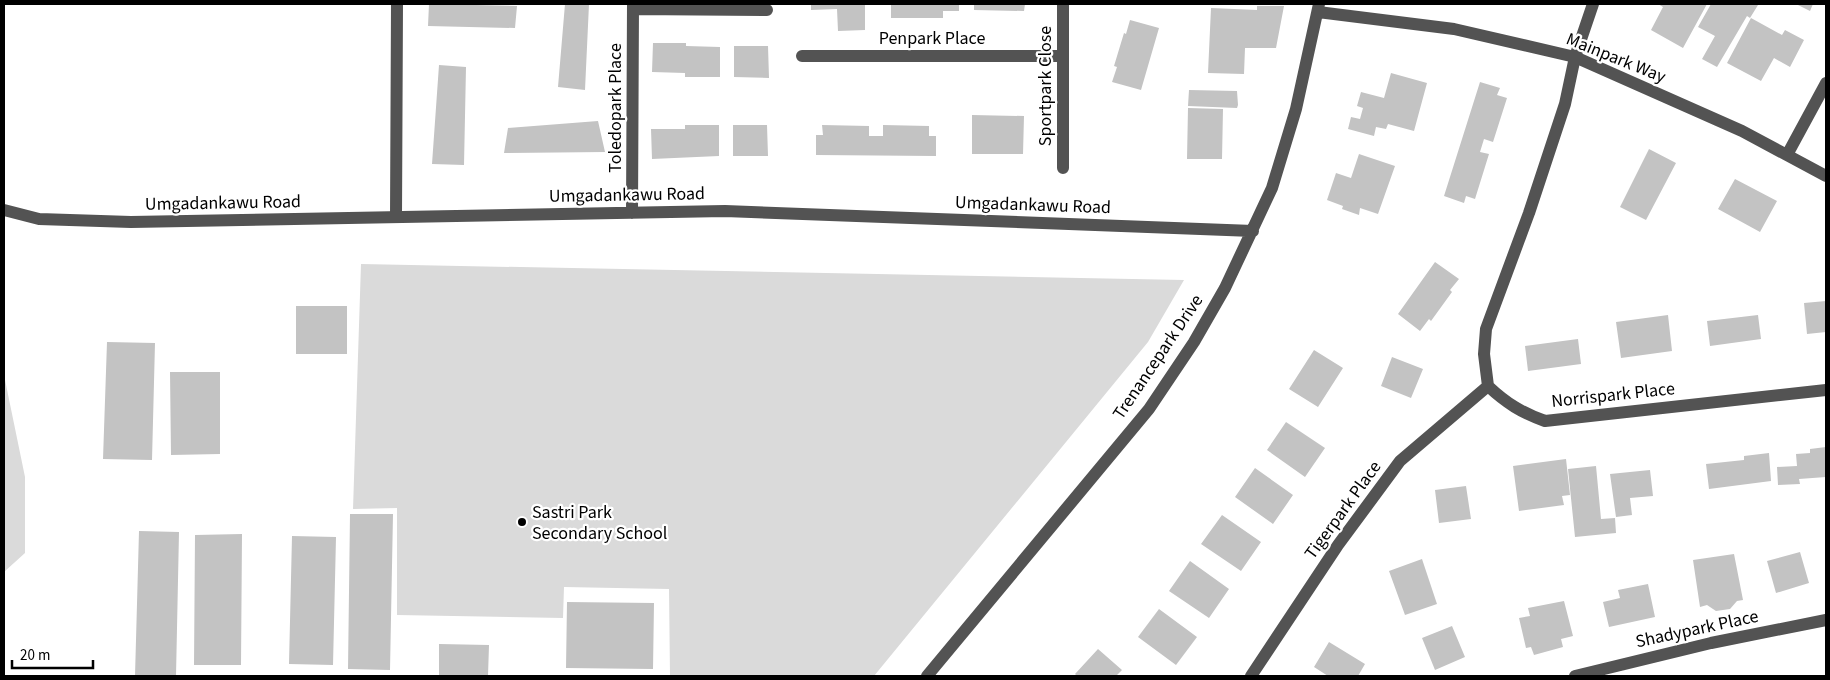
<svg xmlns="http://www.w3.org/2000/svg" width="1830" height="680" font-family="'Source Sans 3',sans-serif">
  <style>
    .green { fill: #dadada }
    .building { fill: #c3c3c3 }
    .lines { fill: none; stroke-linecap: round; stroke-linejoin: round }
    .minor { stroke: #535353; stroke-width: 12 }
    .poi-dot { fill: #000; stroke: #fff; stroke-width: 2 }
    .labels { text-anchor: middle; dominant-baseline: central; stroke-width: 4.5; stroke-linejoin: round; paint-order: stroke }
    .street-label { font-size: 18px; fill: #000; stroke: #fff }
    .poi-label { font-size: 18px; fill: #000; stroke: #fff; text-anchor: start }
  </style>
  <rect width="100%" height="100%" fill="#fff"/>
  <path class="green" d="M361 264 1184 280 1148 342 874 676H670L669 589 564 587 563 618 397 615V508L353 509Z
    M4 375 25 477V553L4 572Z"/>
  <path class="building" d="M429 4 517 6 515 28 428 26Z
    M565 4H589L585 90 558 87Z
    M811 4H865V30L838 31 837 9 811 10Z
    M891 4H959V11H943V18H891Z
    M974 4H1025L1024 11 974 10Z
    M1658 4H1707L1683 48 1651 30 1663 7Z
    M1711 4 1758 5 1750 18 1747 16 1717 67 1702 59 1715 36 1698 27Z
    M1796 4H1813L1810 11Z
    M1257 6H1284L1276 48H1245L1244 74 1208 73 1211 8 1257 10Z
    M1751 18 1782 35 1785 30 1804 40 1790 67 1774 58 1761 81 1727 63Z
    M1130 20 1159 28 1141 90 1112 82 1117 67 1114 66 1124 33 1126 34Z
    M653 43H686V46L720 47V77H685V73L652 72Z
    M734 46H768L769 78 734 77Z
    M439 65 466 67 464 165 432 164Z
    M1391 73 1427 83 1414 131 1388 124 1386 129 1376 127 1374 136 1348 129 1351 117 1360 119 1363 108 1357 106 1361 92 1384 98Z
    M1480 82 1500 88 1497 95 1507 98 1493 142 1484 139 1480 152 1489 154 1475 199 1466 196 1464 203 1444 196Z
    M1189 90 1237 91 1238 105 1237 108 1188 106Z
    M1188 108 1223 109 1222 159H1187Z
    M972 115 1024 116 1023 154H972Z
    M598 121 605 152 504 153 508 128Z
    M685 125H719V156L652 159 651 129H685Z
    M733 125H767L768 156H733Z
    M822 125 869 126V136H883V125L929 126V136H936V156L816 155V135H823Z
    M1649 149 1676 163 1646 220 1620 207Z
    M1359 154 1395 166 1378 214 1360 208 1359 215 1342 209 1343 206 1327 200 1336 173 1351 178Z
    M1735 179 1777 201 1760 232 1718 209Z
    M1435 262 1459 279 1450 290 1452 292 1431 321 1429 319 1420 331 1398 314Z
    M1826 301V332L1807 334 1804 303Z
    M296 306H347V354H296Z
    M1668 315 1672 351 1621 358 1616 322Z
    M1758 315 1761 339 1710 346 1707 321Z
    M1578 339 1581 364 1528 371 1525 346Z
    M107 342 155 343 152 460 103 459Z
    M1314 350 1343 368 1318 407 1289 389Z
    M1392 357 1423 369 1411 398 1381 386Z
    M170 372H220V454L171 455Z
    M1286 422 1325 448 1305 477 1267 450Z
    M1826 447V477L1799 479 1800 484 1778 485 1777 467 1797 466 1796 454 1810 453V449Z
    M1769 453 1771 481 1709 489 1706 464 1744 460V456Z
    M1566 459 1570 495 1562 496 1564 505 1519 511 1513 466Z
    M1596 466 1601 519 1615 518 1616 533 1575 537 1568 469Z
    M1255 468 1293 495 1273 524 1235 497Z
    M1650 470 1653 496 1630 498 1632 515 1616 517 1610 474Z
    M1466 486 1471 519 1439 523 1435 490Z
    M350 514H393L390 670 348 669Z
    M1222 515 1261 542 1241 571 1201 544Z
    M139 531 179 532 176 676H135Z
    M242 534 241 665H194L195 535Z
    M292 536 336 537 333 665 289 664Z
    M1800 552 1809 583 1776 593 1767 561Z
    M1734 554 1743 600 1737 601 1730 609 1716 611 1707 605 1700 607 1693 560Z
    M1422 559 1437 604 1405 615 1389 571Z
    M1190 561 1229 589 1209 618 1169 591Z
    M1648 584 1655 617 1609 627 1603 602 1620 598 1618 590Z
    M1564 601 1573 636 1561 639 1563 647 1534 655 1531 647 1526 648 1519 618 1530 616 1528 608Z
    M567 602 654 603 653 669 566 668Z
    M1159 609 1197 637 1176 665 1138 637Z
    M1452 626 1465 657 1435 670 1422 638Z
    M1329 642 1365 664 1358 676H1328L1314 667Z
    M439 644 489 645 488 676H439Z
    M1098 649 1122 670 1116 676H1077L1075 674Z"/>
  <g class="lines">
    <path class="minor" d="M1063 4V168
      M1593 4 1575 57 1565 104 1529 213 1486 329 1484 354 1488 386C1506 403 1522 413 1545 421L1826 390
      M633 9 767 10
      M1318 12 1454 29 1575 57 1742 131 1826 176
      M802 56H1062
      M1787 155 1826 83
      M4 210 39 219 131 222 725 211 1253 231
      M632 213 633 4
      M396 217 397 4
      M927 676 1149 409 1194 342 1225 288 1272 188 1296 109 1319 4
      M1251 676 1338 545 1400 461 1488 386
      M1575 676 1711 643 1826 620"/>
  </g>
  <circle class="poi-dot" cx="522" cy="522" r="5"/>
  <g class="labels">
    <g class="street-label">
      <text x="932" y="38">Penpark Place</text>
      <text transform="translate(1616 58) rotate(22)">Mainpark Way</text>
      <text transform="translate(1045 86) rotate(-90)">Sportpark Close</text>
      <text transform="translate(615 108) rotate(-90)">Toledopark Place</text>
      <text transform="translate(627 195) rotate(-1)">Umgadankawu Road</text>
      <text transform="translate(223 203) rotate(-1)">Umgadankawu Road</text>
      <text transform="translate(1033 205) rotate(2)">Umgadankawu Road</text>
      <text transform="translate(1158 357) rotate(-56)">Trenancepark Drive</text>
      <text transform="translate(1613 395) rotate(-6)">Norrispark Place</text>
      <text transform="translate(1343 510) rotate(-54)">Tigerpark Place</text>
      <text transform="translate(1697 629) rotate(-12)">Shadypark Place</text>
    </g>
    <g class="poi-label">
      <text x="532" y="512">Sastri Park<tspan x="532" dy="21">Secondary School</tspan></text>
    </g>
  </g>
  <rect width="1830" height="680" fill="none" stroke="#000000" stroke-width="10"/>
  <path d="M12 660v8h81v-8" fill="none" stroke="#000000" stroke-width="2.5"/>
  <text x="20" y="660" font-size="15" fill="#000000" stroke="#ffffff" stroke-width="4" paint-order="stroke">20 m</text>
</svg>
